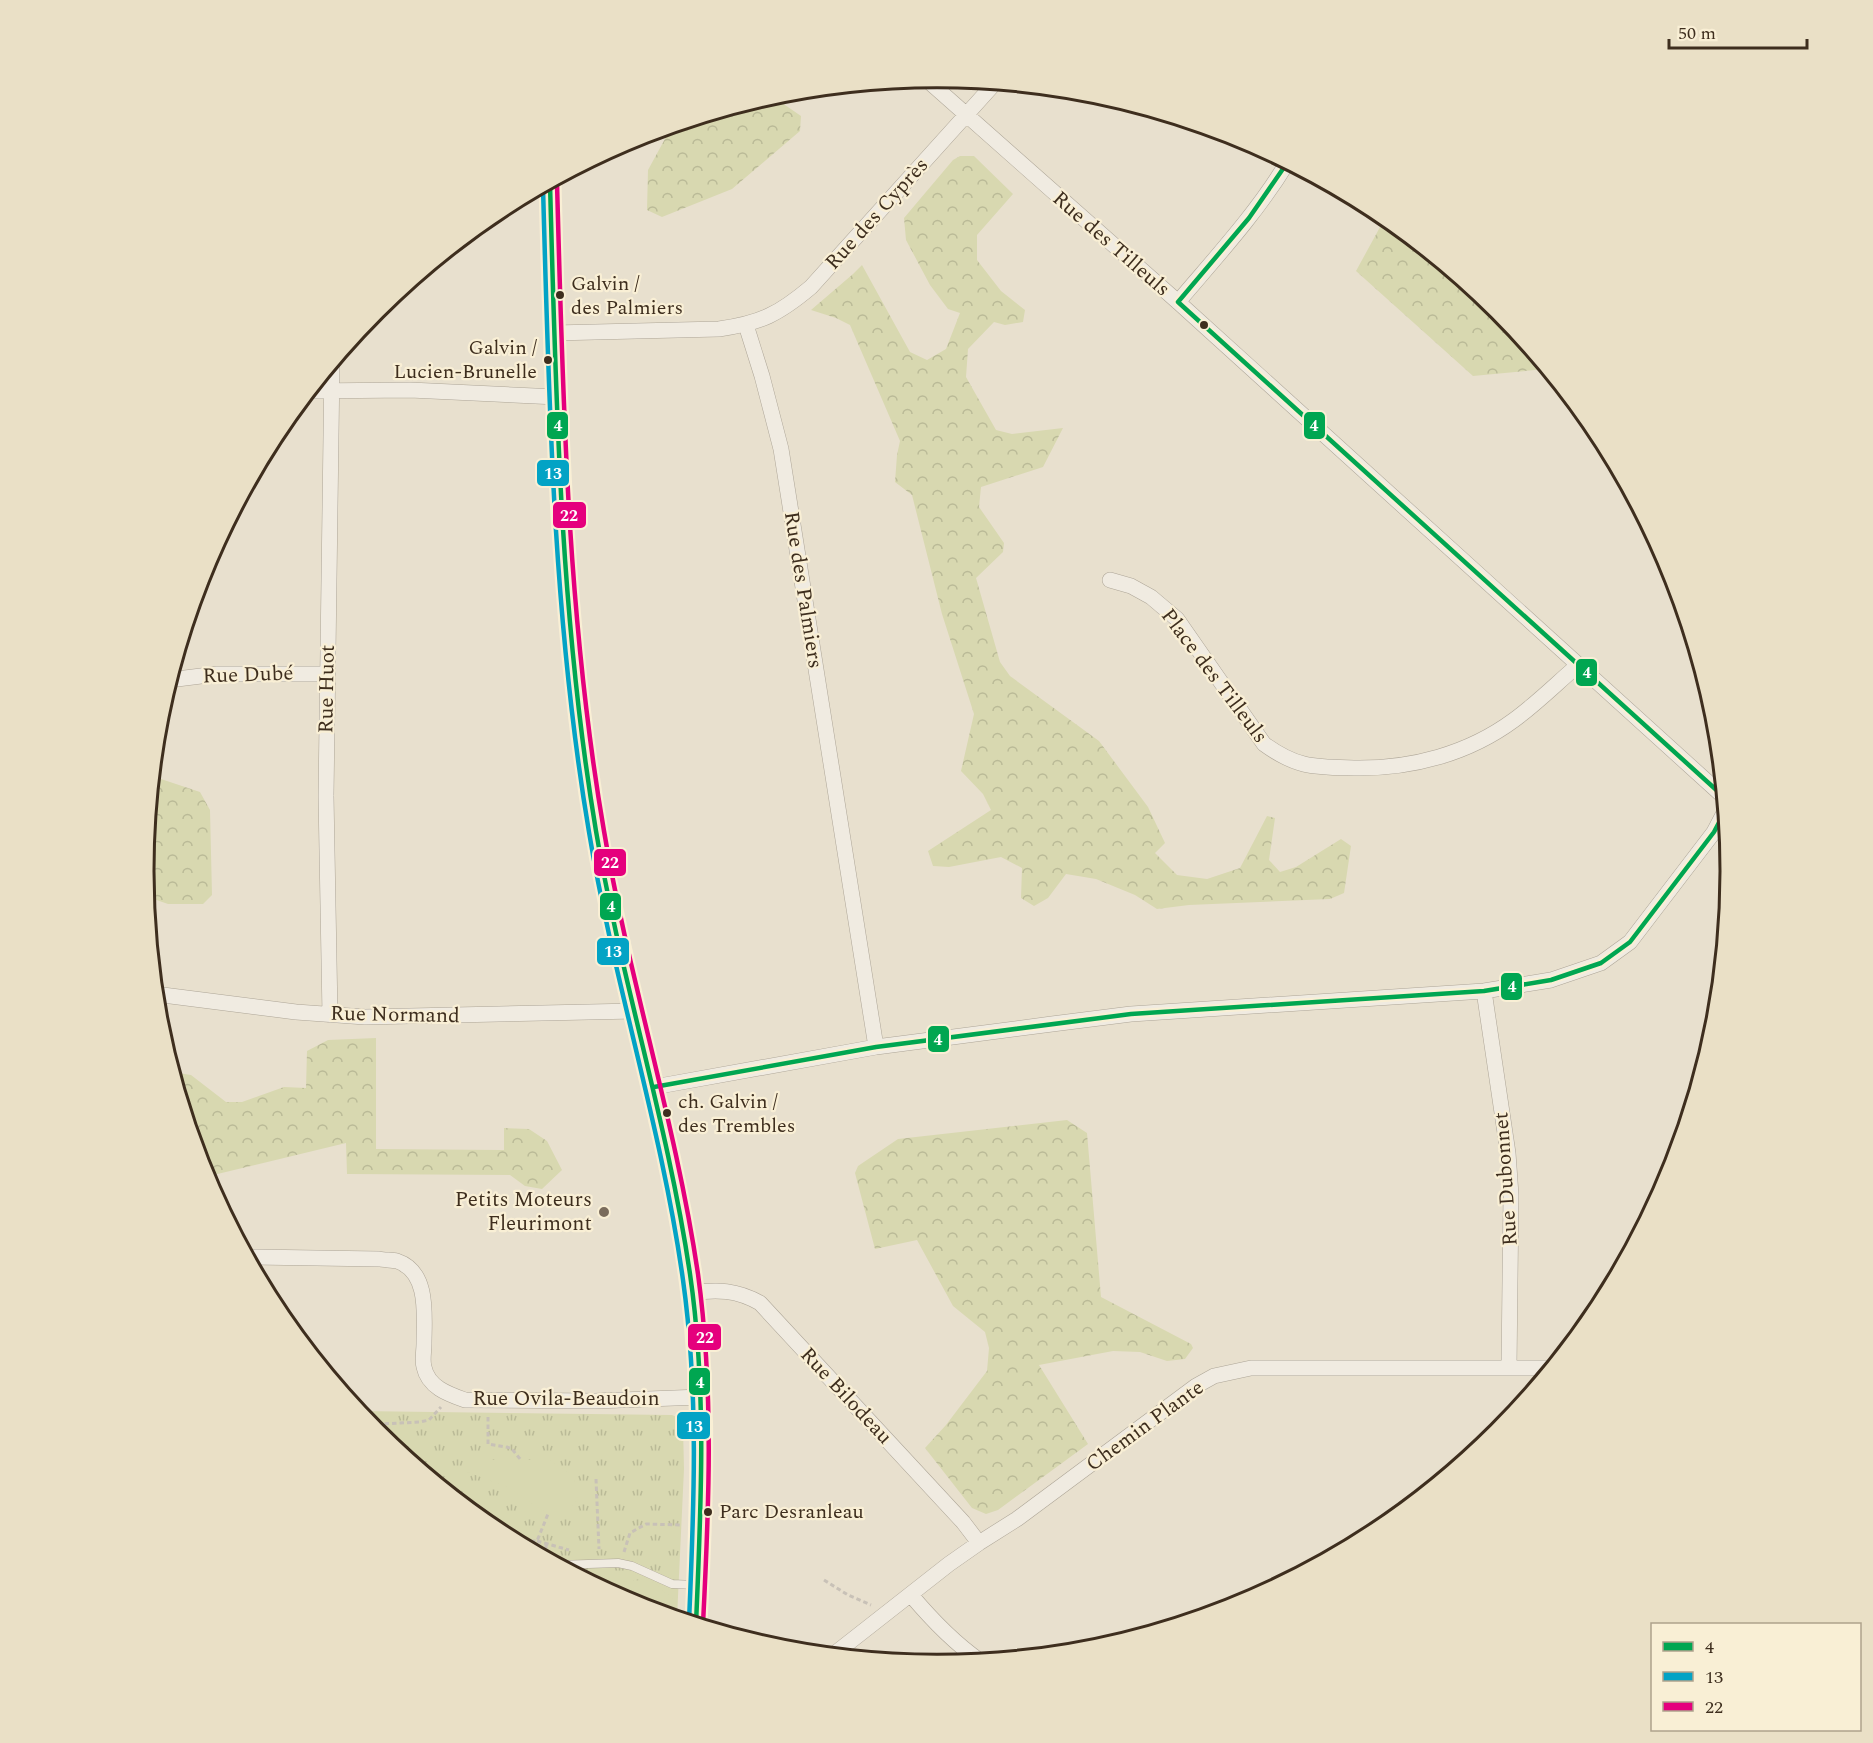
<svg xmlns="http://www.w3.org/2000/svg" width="1873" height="1743" font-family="Spectral,serif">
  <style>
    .grass { fill: url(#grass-tufts) }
    .forest { fill: url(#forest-crowns) }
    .pitch { fill: #d8d8b0 }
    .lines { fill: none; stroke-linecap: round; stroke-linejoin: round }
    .service-casing { stroke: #ada597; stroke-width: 9 }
    .minor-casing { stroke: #ada597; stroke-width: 16 }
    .tertiary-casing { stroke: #ada597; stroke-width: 21 }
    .path { stroke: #c8c1b7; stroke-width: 3; stroke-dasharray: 4.5 3; stroke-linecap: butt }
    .service { stroke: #f0ebe1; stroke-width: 8 }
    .minor { stroke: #f0ebe1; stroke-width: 15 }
    .tertiary { stroke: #f0ebe1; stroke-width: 20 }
    .bus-1-casing { stroke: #f9efd5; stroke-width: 9 }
    .bus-2-casing { stroke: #f9efd5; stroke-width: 9 }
    .bus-3-casing { stroke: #f9efd5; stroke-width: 9 }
    .bus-1 { stroke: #00a651; stroke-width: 4.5 }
    .bus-2 { stroke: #03a3c5; stroke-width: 4.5 }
    .bus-3 { stroke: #e5007d; stroke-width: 4.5 }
    .bus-dot { fill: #3e2e1e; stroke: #f9efd5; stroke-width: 2 }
    .poi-dot { fill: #7a6c5c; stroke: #f9efd5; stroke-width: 2 }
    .labels { text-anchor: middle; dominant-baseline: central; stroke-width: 4.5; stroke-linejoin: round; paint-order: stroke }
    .bus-label { font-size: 20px; fill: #3e2e1e; stroke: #f9efd5; text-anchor: start }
    .street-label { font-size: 21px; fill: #3e2e1e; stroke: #f9efd5 }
    .poi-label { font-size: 21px; fill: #3e2e1e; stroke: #f9efd5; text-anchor: end }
    .rim { fill: none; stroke: #3e2e1e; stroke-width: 3 }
    .line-badge { stroke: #f9efd5; stroke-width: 2 }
    .badge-label { font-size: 16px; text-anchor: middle; font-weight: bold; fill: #fff }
  </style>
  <defs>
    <pattern id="grass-tufts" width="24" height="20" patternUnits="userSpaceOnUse" patternTransform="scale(1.5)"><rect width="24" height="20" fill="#d8d8b0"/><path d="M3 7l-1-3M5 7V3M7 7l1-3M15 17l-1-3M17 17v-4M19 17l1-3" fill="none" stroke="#baba97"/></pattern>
    <pattern id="forest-crowns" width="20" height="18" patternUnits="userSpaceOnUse" patternTransform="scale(1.5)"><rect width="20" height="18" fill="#d8d8b0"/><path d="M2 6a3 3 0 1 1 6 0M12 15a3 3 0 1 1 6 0" fill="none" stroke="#baba97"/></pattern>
  </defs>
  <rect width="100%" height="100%" fill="#e8e0ce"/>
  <path class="grass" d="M358 1411 672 1415 679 1418 683 1427 684 1469 677 1618 633 1604 495 1531 375 1432Z"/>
  <path class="forest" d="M772 96 801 116 800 131 732 189 662 217 647 210 648 170 666 137 665 129Z
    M960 156H974L1013 194 977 235V260L1001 291 1025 310 1023 322 1005 325 994 322 968 349 966 377 996 430 1012 434 1063 428 1043 467 981 487 979 507 1004 543 1003 552 976 578 1000 662 1010 676 1099 741 1148 807 1165 843 1155 853 1177 875 1207 879 1240 868 1267 816 1275 818 1269 860 1280 872 1296 867 1341 839 1351 846 1344 893 1330 899 1189 905 1157 909 1135 895 1096 879 1066 874 1048 898 1034 906 1021 898 1022 868 1001 857 949 867 933 866 928 851 991 810 983 794 961 771 974 714 942 614 912 495 895 482 897 455 900 441 850 325 836 318 811 310 853 274 862 265 910 352 927 360 946 349 960 313 948 309 930 285 906 240 904 218 953 160Z
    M1385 218 1498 311 1546 369 1473 376 1356 271Z
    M161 779 200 792 210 810 212 895 203 904H168L145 896 143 871 152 781Z
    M376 1038V1149L504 1150V1128L529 1129 547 1141 562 1170 542 1189 525 1186 510 1175 347 1174 346 1143 205 1177 172 1072 191 1075 226 1102H242L284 1087 306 1088 307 1051 328 1040Z
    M1067 1120 1087 1133 1101 1297 1191 1344 1193 1348 1185 1359 1167 1361 1140 1352 1113 1351 1039 1365 1088 1444 998 1510 986 1514 972 1508 925 1448 946 1425 987 1371 989 1348 985 1332 953 1306 917 1240 875 1249 855 1173 858 1166 898 1139Z"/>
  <path class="pitch" d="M469 1460H549L568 1472 581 1490 567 1517 548 1514 508 1487 467 1472Z
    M649 1579 672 1598 673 1617 633 1604 596 1585Z"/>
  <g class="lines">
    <defs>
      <path id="service" d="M558 1565 618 1563 632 1566 672 1584 696 1585"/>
      <path id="minor" d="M926 79 1178 302 1723 796
        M1178 302C1216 257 1256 214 1287 163
        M746 325 762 376 781 449 876 1047
        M554 333 719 329C761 323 779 314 811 287L994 84
        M309 391 410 390 557 397
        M1110 580 1131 586 1151 597 1177 619 1264 744C1297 768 1314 767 1354 768 1411 769 1468 754 1514 720 1536 704 1556 684 1577 666
        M169 680 217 674H327
        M1484 991 1508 1153 1511 1195 1509 1368
        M155 994 296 1012 365 1017 635 1011
        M330 1015 326 796 332 364
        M654 1087 876 1047 1052 1024 1131 1014 1484 991 1551 980 1601 963 1630 942 1714 832 1724 813
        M247 1257 379 1259C384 1260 392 1260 397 1261 430 1272 424 1317 424 1344 424 1351 422 1360 424 1367 428 1387 448 1394 465 1400L595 1401 701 1397
        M692 1293C717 1289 737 1290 760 1303L963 1522 979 1543
        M911 1595C932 1620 953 1642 980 1661
        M833 1655 949 1564 979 1543 1017 1519 1196 1386 1214 1376 1251 1368H1551"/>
      <path id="tertiary" d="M550 183C556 399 560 617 596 831 618 965 661 1096 683 1230 694 1292 701 1357 702 1419 703 1488 699 1556 696 1624"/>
    </defs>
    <use href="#service" class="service-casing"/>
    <use href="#minor" class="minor-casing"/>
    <use href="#tertiary" class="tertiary-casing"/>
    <path class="path" d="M488 1417V1444L511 1448 521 1460
      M363 1418 381 1424 420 1422 429 1420 441 1407
      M596 1479 599 1549
      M537 1541 569 1550
      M516 1542 537 1541 548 1514
      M546 1544V1558
      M624 1552 630 1533 646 1524 682 1525
      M824 1580 848 1595 871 1605"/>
    <use href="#service" class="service"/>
    <use href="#minor" class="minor"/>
    <use href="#tertiary" class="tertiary"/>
    <defs>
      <path id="bus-1" d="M550 183C556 399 560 617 596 831 621 980 668 1124 690 1274 707 1390 701 1507 696 1624
        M1178 302 1723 796
        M1178 302 1249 218 1287 163
        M654 1087 876 1047 1131 1014 1484 991 1551 980 1601 963 1630 942 1714 832 1724 813"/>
      <path id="bus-2" d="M543 187C549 402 553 619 589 832 614 983 662 1129 683 1280 699 1394 694 1507 689 1622"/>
      <path id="bus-3" d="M557 183C563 399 567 617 604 831 629 980 676 1124 698 1274 714 1391 709 1507 703 1624"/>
    </defs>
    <use href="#bus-1" class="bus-1-casing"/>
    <use href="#bus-2" class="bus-2-casing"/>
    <use href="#bus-3" class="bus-3-casing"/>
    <use href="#bus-1" class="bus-1"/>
    <use href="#bus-2" class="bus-2"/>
    <use href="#bus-3" class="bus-3"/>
  </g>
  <g class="bus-dot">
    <circle cx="560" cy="295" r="5"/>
    <circle cx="1204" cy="325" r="5"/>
    <circle cx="548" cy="360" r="5"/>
    <circle cx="667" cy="1113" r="5"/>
    <circle cx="708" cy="1512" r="5"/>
  </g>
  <circle class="poi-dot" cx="604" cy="1212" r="6"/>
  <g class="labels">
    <g class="bus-label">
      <text x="571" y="284">Galvin /<tspan x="571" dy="24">des Palmiers</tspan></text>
      <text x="537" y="348" text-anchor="end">Galvin /<tspan x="537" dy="24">Lucien-Brunelle</tspan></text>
      <text x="678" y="1102">ch. Galvin /<tspan x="678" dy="24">des Trembles</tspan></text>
      <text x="719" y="1512">Parc Desranleau</text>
    </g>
    <g class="street-label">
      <text transform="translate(877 214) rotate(-48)">Rue des Cyprès</text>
      <text transform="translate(1111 244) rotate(41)">Rue des Tilleuls</text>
      <text transform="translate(803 590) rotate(81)">Rue des Palmiers</text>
      <text transform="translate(248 675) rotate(-2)">Rue Dubé</text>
      <text transform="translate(1214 676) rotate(53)">Place des Tilleuls</text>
      <text transform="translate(327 689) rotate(-89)">Rue Huot</text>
      <text transform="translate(395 1015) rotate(1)">Rue Normand</text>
      <text transform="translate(1506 1179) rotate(-94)">Rue Dubonnet</text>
      <text transform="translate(846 1396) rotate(47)">Rue Bilodeau</text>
      <text x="566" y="1399">Rue Ovila-Beaudoin</text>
      <text transform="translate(1145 1426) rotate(-36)">Chemin Plante</text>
    </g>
    <g class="poi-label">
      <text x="592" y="1200">Petits Moteurs<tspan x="592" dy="24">Fleurimont</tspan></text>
    </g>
  </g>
  <path d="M0 0H1873V1743H0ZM154 871a783 783 0 1 1 1566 0a783 783 0 1 1-1566 0Z" fill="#eae0c6" fill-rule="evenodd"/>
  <path class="rim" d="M154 871a783 783 0 1 1 1566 0a783 783 0 1 1-1566 0Z"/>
  <g class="line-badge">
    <rect x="546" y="411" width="23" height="29" rx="6" fill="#00a651"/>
    <rect x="1303" y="411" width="23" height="29" rx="6" fill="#00a651"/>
    <rect x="536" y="459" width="34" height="28" rx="6" fill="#03a3c5"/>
    <rect x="552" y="501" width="35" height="28" rx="6" fill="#e5007d"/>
    <rect x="1575" y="658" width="23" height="29" rx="6" fill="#00a651"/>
    <rect x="593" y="848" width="34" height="29" rx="6" fill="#e5007d"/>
    <rect x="599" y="892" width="23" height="29" rx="6" fill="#00a651"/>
    <rect x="596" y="937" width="34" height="29" rx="6" fill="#03a3c5"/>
    <rect x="1500" y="972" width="23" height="29" rx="6" fill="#00a651"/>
    <rect x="927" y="1025" width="23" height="28" rx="6" fill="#00a651"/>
    <rect x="687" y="1323" width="35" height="28" rx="6" fill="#e5007d"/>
    <rect x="688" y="1367" width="23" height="29" rx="6" fill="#00a651"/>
    <rect x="676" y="1411" width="35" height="29" rx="6" fill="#03a3c5"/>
  </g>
  <g class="badge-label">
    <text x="558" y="431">4</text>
    <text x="1314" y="431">4</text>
    <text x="553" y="479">13</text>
    <text x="569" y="521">22</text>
    <text x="1587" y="678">4</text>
    <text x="610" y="868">22</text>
    <text x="611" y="912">4</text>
    <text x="613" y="957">13</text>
    <text x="1512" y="992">4</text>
    <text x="938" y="1045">4</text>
    <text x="705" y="1343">22</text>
    <text x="700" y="1388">4</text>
    <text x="694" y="1432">13</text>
  </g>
  <rect x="1651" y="1623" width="210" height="108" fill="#f9efd5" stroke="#aea28c" stroke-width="1.5"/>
  <rect x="1663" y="1642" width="30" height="9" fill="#00a651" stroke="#aea28c" stroke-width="1.5"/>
  <text x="1705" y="1653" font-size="18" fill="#3e2e1e">4</text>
  <rect x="1663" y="1672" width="30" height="9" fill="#03a3c5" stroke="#aea28c" stroke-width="1.5"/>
  <text x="1705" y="1683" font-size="18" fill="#3e2e1e">13</text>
  <rect x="1663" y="1702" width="30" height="9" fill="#e5007d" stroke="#aea28c" stroke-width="1.5"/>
  <text x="1705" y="1713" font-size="18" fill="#3e2e1e">22</text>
  <path d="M1669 39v9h138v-9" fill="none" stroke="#3e2e1e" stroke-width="3"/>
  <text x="1678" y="39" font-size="18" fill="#3e2e1e" stroke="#f9efd5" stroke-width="4.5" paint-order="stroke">50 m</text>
</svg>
